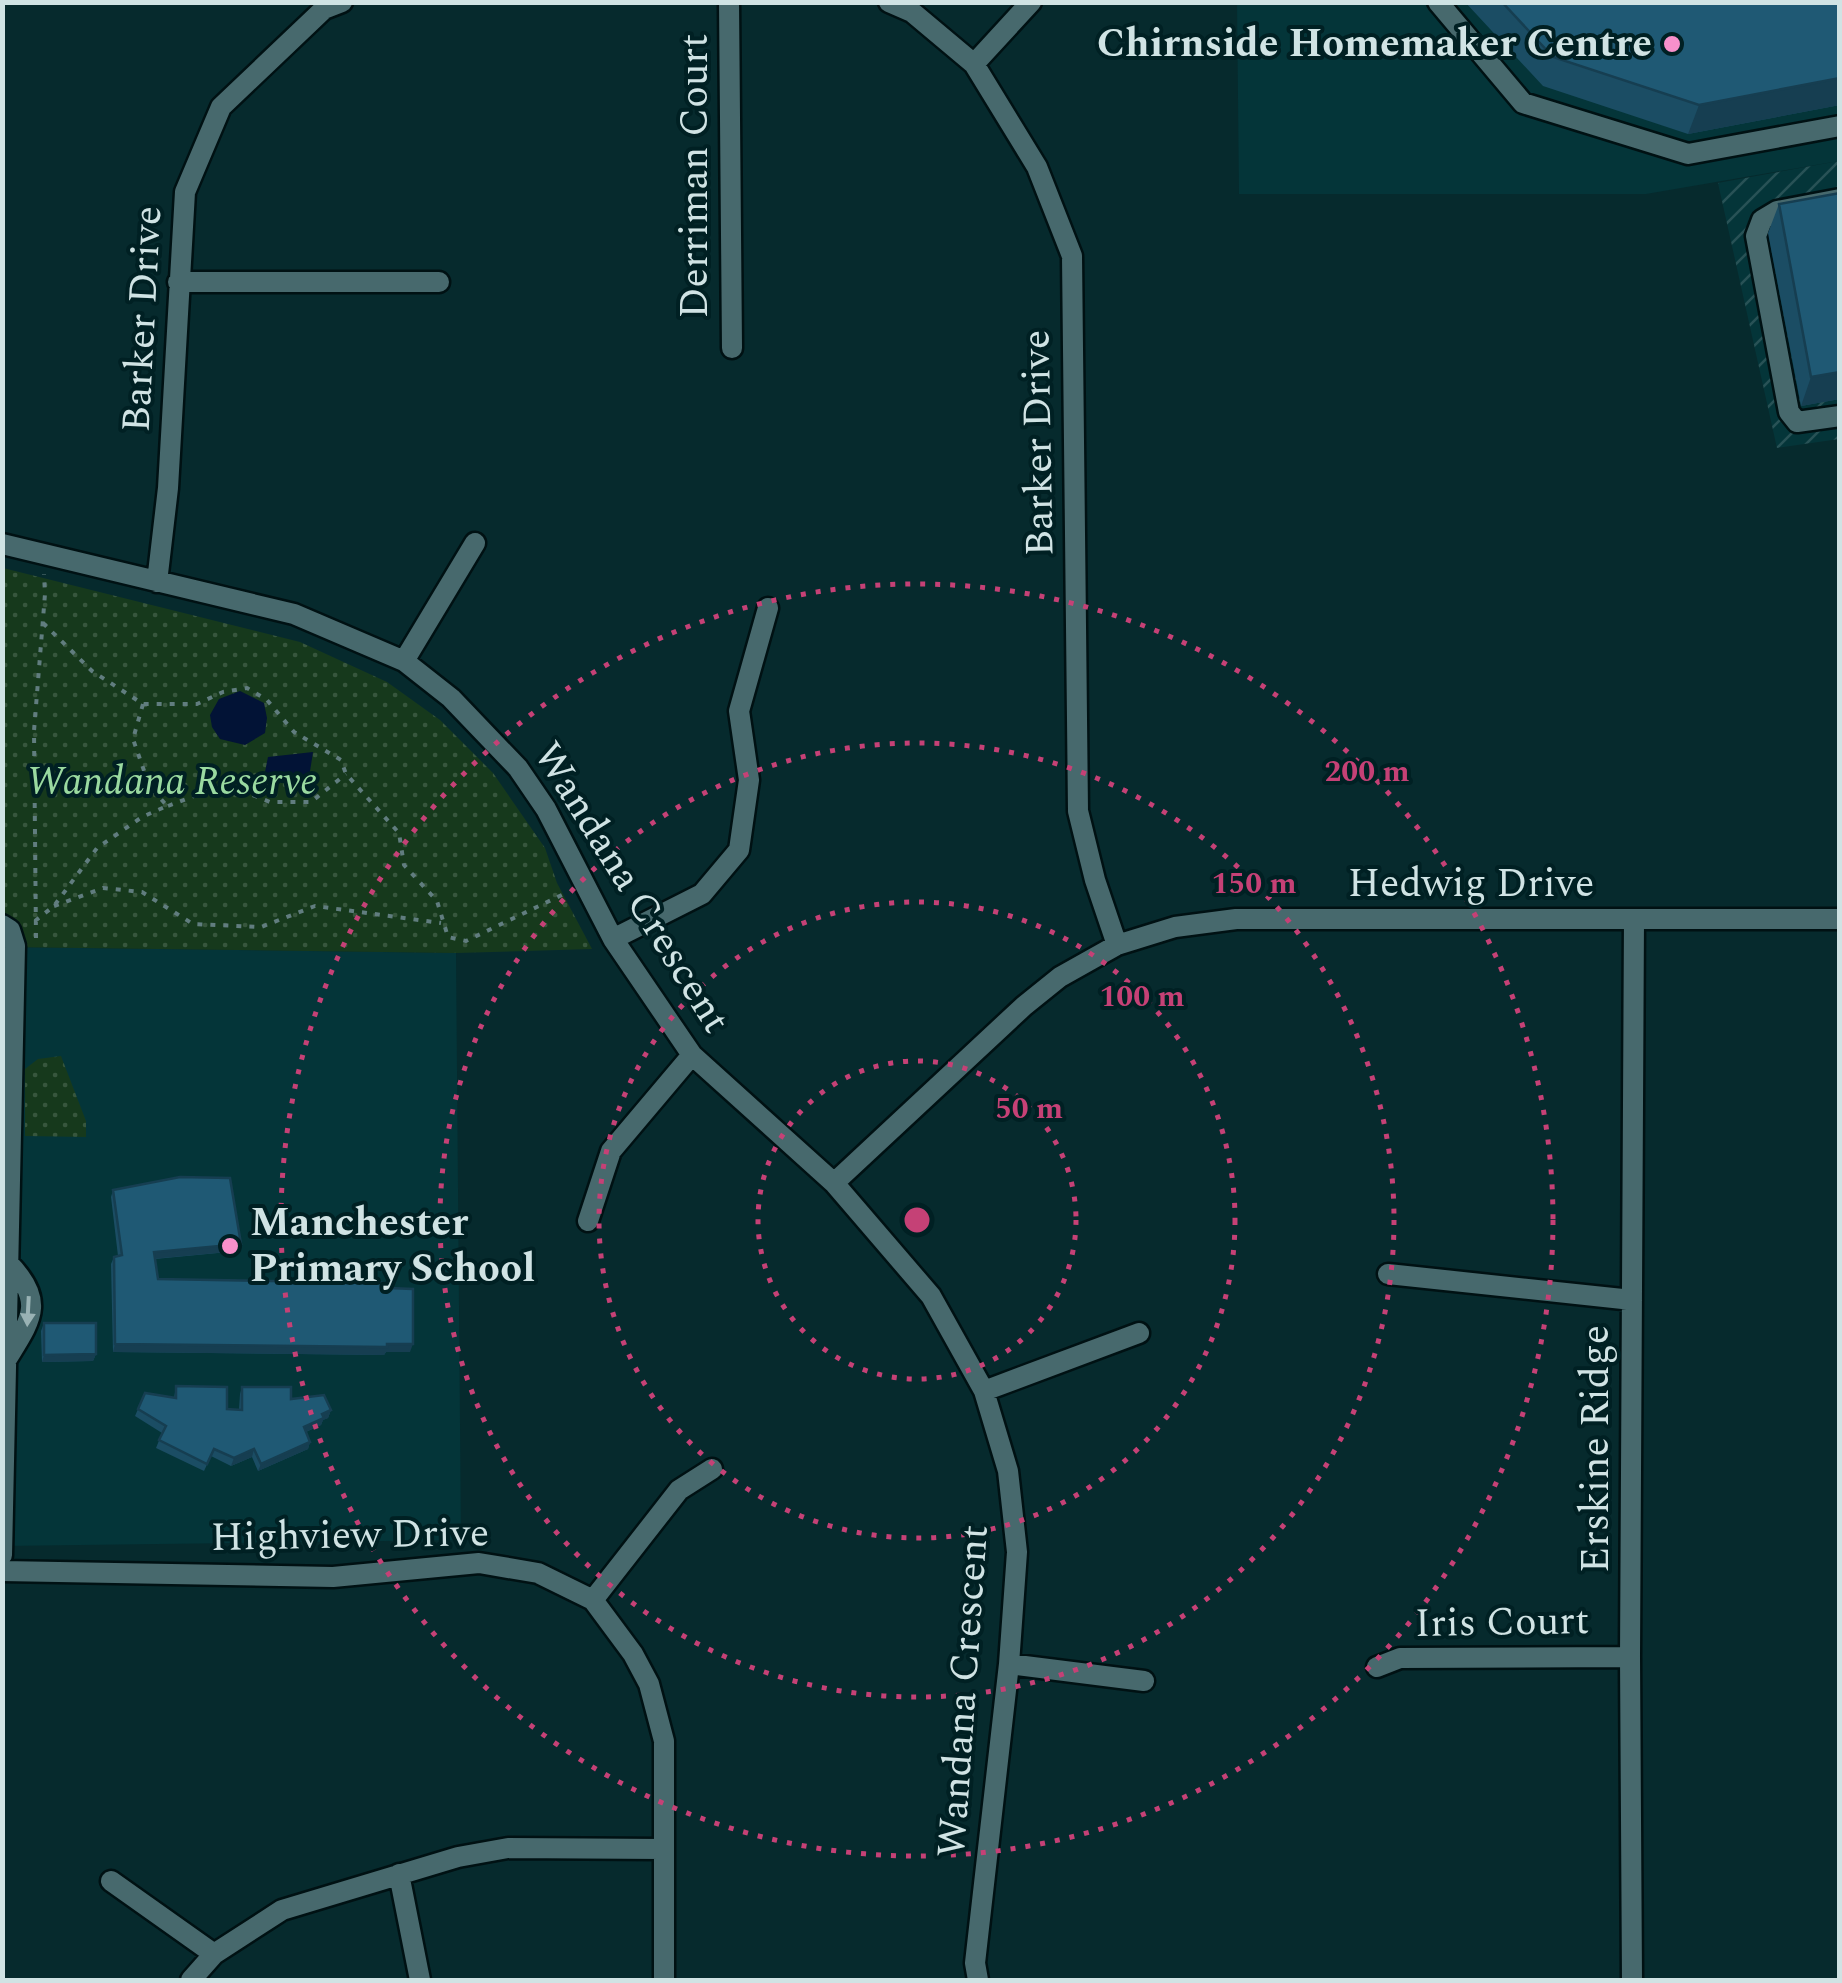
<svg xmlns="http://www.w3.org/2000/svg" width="1842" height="1983" font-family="Spectral,serif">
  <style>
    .built { fill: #043539 }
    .industrial { fill: url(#industrial-furrows) }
    .park { fill: url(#park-dots) }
    .water { fill: #021336 }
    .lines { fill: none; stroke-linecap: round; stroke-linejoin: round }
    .minor-casing { stroke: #001113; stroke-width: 25 }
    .path { stroke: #617d7f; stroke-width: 4; stroke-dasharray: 5 8; stroke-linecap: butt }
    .minor { stroke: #47696d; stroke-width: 20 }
    .wall { fill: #1b4d64 }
    .shaded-wall { fill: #163e51 }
    .building { fill: #1f5974; stroke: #163e51; stroke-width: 2.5 }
    .oneway { fill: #99b2b4 }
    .ring { fill: none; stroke: #c54176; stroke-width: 5; stroke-dasharray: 5 10 }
    .poi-dot { fill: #f890cb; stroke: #002023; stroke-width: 4 }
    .labels { text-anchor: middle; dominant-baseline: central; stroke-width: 8; stroke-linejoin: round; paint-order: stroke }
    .poi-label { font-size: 40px; font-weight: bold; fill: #d0e3e4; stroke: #002023; text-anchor: end }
    .street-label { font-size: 40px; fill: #d0e3e4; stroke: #002023 }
    .park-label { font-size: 40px; font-style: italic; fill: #9adaa0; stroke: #002023 }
    .centre { fill: #c54176; stroke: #002023; stroke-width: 5 }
    .ring-label { font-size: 30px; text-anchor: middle; font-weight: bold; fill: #c54176; stroke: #002023; stroke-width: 8; stroke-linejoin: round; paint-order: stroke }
  </style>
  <defs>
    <pattern id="industrial-furrows" width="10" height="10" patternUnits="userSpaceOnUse" patternTransform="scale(2.5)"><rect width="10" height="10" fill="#043539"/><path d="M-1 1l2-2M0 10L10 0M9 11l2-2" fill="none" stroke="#285256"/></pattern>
    <pattern id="park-dots" width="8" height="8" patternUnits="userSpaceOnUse" patternTransform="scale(2.5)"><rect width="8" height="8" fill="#16391c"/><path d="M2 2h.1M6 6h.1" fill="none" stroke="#37563d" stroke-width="1.8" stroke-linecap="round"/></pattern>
  </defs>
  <rect width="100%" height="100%" fill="#062a2d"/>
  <path class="built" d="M1237 3H1839V161L1646 194H1239Z
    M2 947 456 953 461 1540 3 1546Z"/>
  <path class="industrial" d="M1839 161V439L1777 448 1718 183Z"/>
  <path class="park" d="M3 568 300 642 387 682 440 720 493 773 545 848 557 883 592 949 456 953 3 947Z
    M61 1056 86 1121V1137L25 1136V1069L38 1059Z"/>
  <path class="water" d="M240 691 264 703 267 718 265 733 245 745 220 739 212 727 210 715 219 699Z
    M313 752 308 784 264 777 268 757Z"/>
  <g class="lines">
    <defs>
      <path id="minor" d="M729 2 732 348
        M889 2 912 12 974 64 1037 167 1072 256 1078 811 1095 880 1117 945
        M1438 2 1523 103 1688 154 1840 126
        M974 64 1031 2
        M1840 199 1777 211 1762 220 1756 236 1789 412 1797 422 1840 416
        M178 282H439
        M2 544 294 614 404 661 451 698 518 768 546 809 613 939 692 1055 834 1183 931 1296 984 1391 1008 1471 1017 1552 1009 1664 975 1963 978 1980
        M157 582 168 488 185 192 221 107 324 9 342 2
        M404 661 475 543
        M2 925 10 930 15 946 2 1555
        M613 939 702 894 739 850 749 780 739 711 768 608
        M834 1183 1024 1006 1060 977 1117 945 1175 927 1236 919H1840
        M588 1221 611 1151 692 1055
        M1388 1274 1632 1300
        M5 1362C30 1321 48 1302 6 1261
        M984 1391 1139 1333
        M2 1571 333 1577 479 1563 538 1573 593 1600 633 1654 649 1684 664 1741V1980
        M593 1600 679 1490 712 1469
        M1009 1664 1144 1681
        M1377 1667 1400 1658 1630 1657
        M399 1874 420 1980
        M111 1881 214 1954
        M191 1980 214 1954 282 1910 458 1857 508 1848 662 1849
        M1632 1980 1630 1657 1634 919"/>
    </defs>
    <use href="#minor" class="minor-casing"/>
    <path class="path" d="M43 623 92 671 143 704H197L223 692 247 688 267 700 294 732 341 760 346 774 399 833 404 865 437 901 448 937 466 941 566 893
      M168 806 225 784 270 802H311L346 774
      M54 906 103 888 142 892 193 924 261 927 315 906 441 923
      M35 921 54 906 97 848 142 817 167 806 149 785 133 739 143 704
      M36 938 34 731 45 594 44 574"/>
    <use href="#minor" class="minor"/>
  </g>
  <path class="wall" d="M1465 2H1840V105L1688 134 1543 86Z
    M1840 193V399L1801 406 1768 233 1779 204Z
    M113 1190 239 1251 155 1259 158 1279 389 1288 410 1352H386L384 1355 113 1352 111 1264 114 1257 118 1256 111 1197Z
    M44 1323 96 1354 93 1361 42 1362 41 1331Z
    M176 1386 227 1409 239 1410 240 1394 242 1387 331 1410 328 1418 323 1420 321 1425 306 1432 310 1442 308 1449 258 1471 252 1457 231 1466 211 1456 204 1471 156 1448 162 1433 135 1416 138 1409 174 1398Z"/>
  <path class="shaded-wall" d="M1840 78V105L1688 134 1699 105Z
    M1840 372V399L1801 406 1811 377Z
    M241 1244 239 1251 151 1259 154 1252Z
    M115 1344H413L410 1352H386L384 1355 113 1352Z
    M96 1354 93 1361 42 1362 44 1355Z
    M331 1410 328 1418 323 1420 321 1425 301 1434 304 1427Z
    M310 1442 308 1449 258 1471 261 1464Z
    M254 1449 252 1457 231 1466 234 1458Z"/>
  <path class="building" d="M1502 2H1840V78L1699 105 1553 57Z
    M1840 193V372L1811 377 1779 204Z
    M180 1177 230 1178 241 1244 154 1252 158 1279 389 1283V1288L413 1289V1344H387V1347L115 1344 114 1257 122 1255 113 1190Z
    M44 1323H96V1354L44 1355Z
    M176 1386 227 1387V1409L242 1410V1387H291V1399L324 1395 331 1410 322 1414 324 1418 304 1427 310 1442 261 1464 254 1449 234 1458 214 1449 207 1464 159 1440 166 1426 138 1409 145 1393 176 1398Z"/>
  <defs><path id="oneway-solid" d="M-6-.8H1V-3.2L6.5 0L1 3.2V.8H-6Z" transform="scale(2.5)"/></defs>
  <use class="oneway" href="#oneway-solid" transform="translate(28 1311) rotate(93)"/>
  <g class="ring">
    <circle cx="917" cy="1220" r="159"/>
    <circle cx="917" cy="1220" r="318"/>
    <circle cx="917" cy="1220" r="477"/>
    <circle cx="917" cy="1220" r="636"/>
  </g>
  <g class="poi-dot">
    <circle cx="1672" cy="44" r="10"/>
    <circle cx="230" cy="1246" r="10"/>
  </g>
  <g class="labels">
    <g class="poi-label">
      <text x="1652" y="44">Chirnside Homemaker Centre</text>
      <text x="250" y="1223" text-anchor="start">Manchester<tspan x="250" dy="46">Primary School</tspan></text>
    </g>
    <g class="street-label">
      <text transform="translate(695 176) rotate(-90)">Derriman Court</text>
      <text transform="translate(143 319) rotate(-87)">Barker Drive</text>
      <text transform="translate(1039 443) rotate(-91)">Barker Drive</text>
      <text x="1471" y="884">Hedwig Drive</text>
      <text transform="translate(631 888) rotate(58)">Wandana Crescent</text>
      <text transform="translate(1596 1449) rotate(-90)">Erskine Ridge</text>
      <text transform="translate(350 1536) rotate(-1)">Highview Drive</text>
      <text transform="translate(1502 1623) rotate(-1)">Iris Court</text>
      <text transform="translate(964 1691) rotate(-86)">Wandana Crescent</text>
    </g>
    <g class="park-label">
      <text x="172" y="782">Wandana Reserve</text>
    </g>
  </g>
  <circle cx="917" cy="1220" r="15" class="centre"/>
  <g class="ring-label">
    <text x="1367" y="781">200 m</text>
    <text x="1254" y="893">150 m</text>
    <text x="1142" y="1006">100 m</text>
    <text x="1029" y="1118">50 m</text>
  </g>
  <rect width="1842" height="1983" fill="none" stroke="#d0e3e4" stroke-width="10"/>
</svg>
